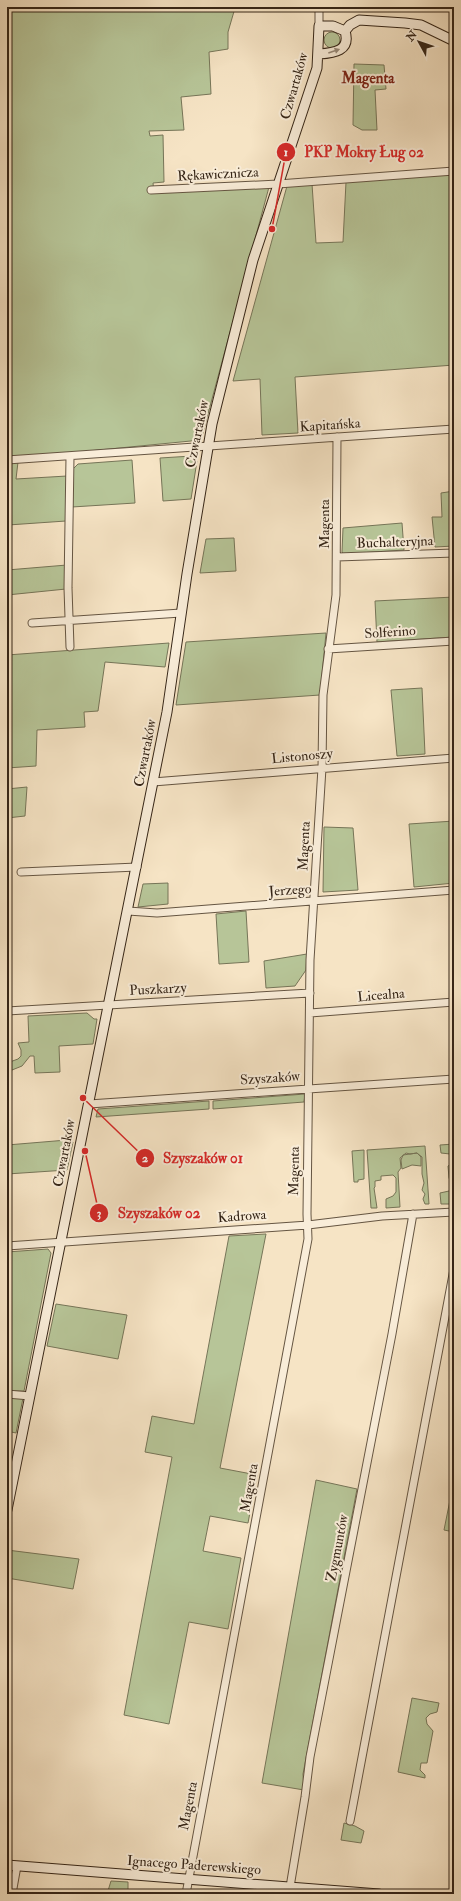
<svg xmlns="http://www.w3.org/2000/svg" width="461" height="1901" font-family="'IM FELL Double Pica',serif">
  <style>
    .green { fill: #b7c598; stroke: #767558 }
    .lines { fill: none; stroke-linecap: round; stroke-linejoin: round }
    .street-casing { stroke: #655542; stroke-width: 9 }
    .secondary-casing { stroke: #352517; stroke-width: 11 }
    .street { stroke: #f9edd9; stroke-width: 7 }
    .secondary { stroke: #f9edd9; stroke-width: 9 }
    .oneway { fill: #978978 }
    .labels { text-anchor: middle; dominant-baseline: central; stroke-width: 4; stroke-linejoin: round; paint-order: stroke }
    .street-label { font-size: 14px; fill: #352517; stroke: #f9edd9 }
    .neighbourhood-label { font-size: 15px; font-weight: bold; fill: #7a1f14; stroke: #f9edd9 }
    .leader { fill: none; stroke: #d62828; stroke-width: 1.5 }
    .callout-dot { fill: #d62828; stroke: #f9edd9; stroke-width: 1.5 }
    .mark-label { font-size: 12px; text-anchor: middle; font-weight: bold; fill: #fff }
    .callout-label { font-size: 15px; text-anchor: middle; font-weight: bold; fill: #d62828; stroke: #f9edd9; stroke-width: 4; stroke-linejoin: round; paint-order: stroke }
  </style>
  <rect width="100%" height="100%" fill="#f6e4c5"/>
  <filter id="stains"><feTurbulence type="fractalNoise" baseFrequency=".005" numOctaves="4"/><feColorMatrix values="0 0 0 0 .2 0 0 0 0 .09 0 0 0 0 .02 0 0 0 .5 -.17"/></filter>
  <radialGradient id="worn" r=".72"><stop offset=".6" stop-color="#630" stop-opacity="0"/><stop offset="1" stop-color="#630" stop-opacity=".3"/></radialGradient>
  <path class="green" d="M7 7 235 8 228 32V49L209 52 211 94 181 97 184 130 149 131 150 136 163 135 164 182 153 183 154 193 269 187 201 440 7 459Z
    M324 40a8 8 0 1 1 16 0a8 8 0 1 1-16 0Z
    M354 64 384 65 386 89 375 90 377 130H362L353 125Z
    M454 174V365L295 377 298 433 262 435 260 379 233 381 287 186 312 184 316 243 343 242 346 182Z
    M192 456 197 461 191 499 163 501 160 458Z
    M132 460 135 503 72 507 73 469 78 464Z
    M18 462 16 479 67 476 66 521 8 525 7 532V463Z
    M454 491V546L435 547 432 517H442L441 493Z
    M402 523 404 550 344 554 342 552 343 528Z
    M234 538 236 571 200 573 206 539Z
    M67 565 66 589 7 595V570Z
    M454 597V637L377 642 375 601Z
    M326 633 320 695 176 705 186 642Z
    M169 643 165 667 105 662 98 711 84 712 85 727 37 730 36 766 7 768V655Z
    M422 688 425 754 397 756 391 690Z
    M27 787 25 816 7 818V789Z
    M454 821V883L414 887 409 824Z
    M324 827 353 828 358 890 323 892Z
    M168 883V904L138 907 143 884Z
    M246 911 249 962 219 964 216 914Z
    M307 954 306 970 295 986 266 988 264 961Z
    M87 1013 94 1019H97L93 1044 59 1046 60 1072 35 1073 34 1056H30L22 1066 12 1070 7 1076V1063L18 1059 21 1056V1050L18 1043 29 1042 28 1016Z
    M305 1094 304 1102 213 1109V1101Z
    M209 1101V1109L96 1117 98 1109Z
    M67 1140 73 1142 67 1170 7 1174V1145Z
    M454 1144V1204H441L440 1193 449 1191 453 1187 449 1178 448 1166 451 1164 450 1154 441 1153 440 1145Z
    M425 1146 429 1204H425L423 1199 425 1194 422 1190 424 1183 422 1174V1157L417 1153 410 1154 406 1153 400 1158 401 1168 398 1172 400 1207 386 1208V1199L393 1196 396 1192V1178L393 1175 381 1176V1180L375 1181V1187L374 1188 377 1208H371L367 1150Z
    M364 1150V1179L358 1180V1182H354L352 1151Z
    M417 1153 421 1157V1166L412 1165 402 1169 401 1160 403 1155Z
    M266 1234 220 1468 257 1475 248 1523 210 1516 203 1551 241 1558 228 1629 189 1622 169 1724 124 1715 172 1457 145 1452 152 1416 194 1424 229 1236Z
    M48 1249 51 1253 24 1391H7V1252Z
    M56 1304 127 1315 118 1359 47 1346Z
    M7 1398H23L16 1433 7 1431Z
    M316 1480 357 1489 303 1774 304 1790 262 1783Z
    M450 1500 454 1501V1532L444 1530Z
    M7 1550 79 1559 73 1589 7 1578Z
    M412 1698 439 1703 437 1712 430 1714 426 1718 427 1724 433 1731 427 1763H421L420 1770 425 1775V1778L398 1772Z
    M344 1823 355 1826 364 1831 361 1843 341 1840Z
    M111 1881 128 1882V1894H107Z"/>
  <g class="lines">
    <defs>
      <path id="street" d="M319 26V7
        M151 190 278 184 454 171
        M70 457 68 588 70 647
        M7 460 454 429
        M337 557 454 553
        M32 623 181 613
        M328 649 454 641
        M153 782 454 758
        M21 872 137 867
        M128 911 157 913 454 890
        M7 1011 310 993
        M310 1013 454 1002
        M89 1104 454 1079
        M7 1246 308 1225 382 1216 454 1212
        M7 1394 30 1396
        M350 1821 454 1269
        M290 1887 305 1797 310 1757 392 1334 413 1214
        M12 1894 17 1866
        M186 1894 308 1239 307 1214 310 960 322 768 323 695 336 595 337 437"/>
      <path id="secondary" d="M345 31 350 25 359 20 405 23 421 25 454 41
        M7 1510 167 712 187 574 212 424 253 260 317 68 319 26H333L345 31C351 51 334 53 319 54
        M7 1865 379 1894"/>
    </defs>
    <use href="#street" class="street-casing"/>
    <use href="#secondary" class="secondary-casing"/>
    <use href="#street" class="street"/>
    <use href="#secondary" class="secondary"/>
  </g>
  <defs><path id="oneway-solid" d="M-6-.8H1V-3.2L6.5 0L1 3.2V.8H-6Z"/></defs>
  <use class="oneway" href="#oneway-solid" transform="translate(334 51) rotate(-19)"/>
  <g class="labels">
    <g class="street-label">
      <text transform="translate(294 86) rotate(-74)">Czwartaków</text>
      <text transform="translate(218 174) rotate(-3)">Rękawicznicza</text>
      <text transform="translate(330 425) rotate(-4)">Kapitańska</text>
      <text transform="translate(197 434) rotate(-78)">Czwartaków</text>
      <text transform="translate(324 524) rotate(-90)">Magenta</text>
      <text transform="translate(395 542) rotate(-2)">Buchalteryjna</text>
      <text transform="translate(390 632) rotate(-4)">Solferino</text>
      <text transform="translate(145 753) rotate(-79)">Czwartaków</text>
      <text transform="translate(302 756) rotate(-5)">Listonoszy</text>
      <text transform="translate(304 846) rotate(-87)">Magenta</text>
      <text transform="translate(290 890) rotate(-4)">Jerzego</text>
      <text transform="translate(158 989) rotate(-3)">Puszkarzy</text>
      <text transform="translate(381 995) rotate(-5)">Licealna</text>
      <text transform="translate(270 1078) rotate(-4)">Szyszaków</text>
      <text transform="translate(64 1153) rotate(-79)">Czwartaków</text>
      <text transform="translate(294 1171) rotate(-89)">Magenta</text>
      <text transform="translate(242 1216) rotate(-4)">Kadrowa</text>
      <text transform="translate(249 1488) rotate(-80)">Magenta</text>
      <text transform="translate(337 1548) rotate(-79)">Zygmuntów</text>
      <text transform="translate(188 1806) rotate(-79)">Magenta</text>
      <text transform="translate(194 1865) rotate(4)">Ignacego Paderewskiego</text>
    </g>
    <g class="neighbourhood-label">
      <text x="368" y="78">Magenta</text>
    </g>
  </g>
  <path class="leader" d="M272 229L286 152M83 1098L145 1158M85 1151L99 1213"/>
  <g class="callout-dot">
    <circle cx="272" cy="229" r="4"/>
    <circle cx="83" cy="1098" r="4"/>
    <circle cx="85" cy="1151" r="4"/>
    <circle cx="286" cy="152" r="10"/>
    <circle cx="145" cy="1158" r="10"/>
    <circle cx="99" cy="1213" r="10"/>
  </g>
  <g class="mark-label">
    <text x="286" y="156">1</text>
    <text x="145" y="1162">2</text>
    <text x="99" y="1217">3</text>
  </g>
  <g class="callout-label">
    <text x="364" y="157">PKP Mokry Ług 02</text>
    <text x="203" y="1163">Szyszaków 01</text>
    <text x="159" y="1218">Szyszaków 02</text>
  </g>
  <rect width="461" height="1901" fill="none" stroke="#f6e4c5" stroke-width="24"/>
  <rect x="8" y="8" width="445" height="1885" fill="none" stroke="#352517" stroke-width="2"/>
  <rect x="12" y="12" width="437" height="1877" fill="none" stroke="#352517"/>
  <g transform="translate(419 42) rotate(310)" stroke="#f9edd9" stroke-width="3" paint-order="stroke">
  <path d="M0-3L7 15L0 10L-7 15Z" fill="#352517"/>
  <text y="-6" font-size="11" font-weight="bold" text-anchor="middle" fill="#352517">N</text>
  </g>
  <rect width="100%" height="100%" filter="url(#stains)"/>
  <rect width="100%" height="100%" fill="url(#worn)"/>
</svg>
